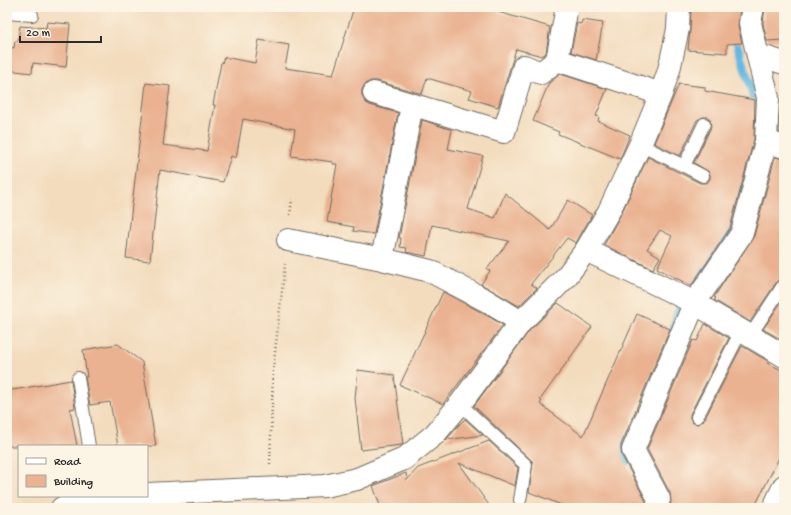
<svg xmlns="http://www.w3.org/2000/svg" width="791" height="515" font-family="'Gochi Hand',sans-serif">
  <style>
    .lines { fill: none; stroke-linecap: round; stroke-linejoin: round }
    .stream { stroke: #65b9e1; stroke-width: 8 }
    .building { fill: #eab291 }
    .lane-casing { stroke: #71695e; stroke-width: 14 }
    .street-casing { stroke: #71695e; stroke-width: 24 }
    .path { stroke: #71695e; stroke-width: 2.5; stroke-dasharray: 1 3; stroke-linecap: butt }
    .lane { stroke: #fff; stroke-width: 12 }
    .street { stroke: #fff; stroke-width: 22 }
  </style>
  <rect width="100%" height="100%" fill="#fcf5e5"/>
  <filter id="ink" filterUnits="userSpaceOnUse"><feTurbulence type="fractalNoise" baseFrequency=".025" numOctaves="2"/><feDisplacementMap in="SourceGraphic" scale="8" xChannelSelector="R" yChannelSelector="G"/><feConvolveMatrix kernelMatrix="1 2 1 2 8 2 1 2 1" color-interpolation-filters="sRGB"/></filter>
  <filter id="wash" filterUnits="userSpaceOnUse"><feTurbulence type="fractalNoise" baseFrequency=".012" numOctaves="4" result="noise"/><feDisplacementMap in="SourceGraphic" scale="16" xChannelSelector="R" yChannelSelector="G"/><feGaussianBlur stdDeviation="0.9" result="paint"/><feColorMatrix in="noise" values="0 0 0 0 0 0 0 0 0 0 0 0 0 0 0 0 0 1.4 0 .05"/><feComposite in="paint" operator="in"/></filter>
  <g filter="url(#wash)">
    <rect width="100%" height="100%" fill="#f3dcbd"/>
    <g class="lines">
      <path class="stream" d="M737 33V44L753 95 752 109
        M674 328 678 312 691 283 716 254 735 221 740 188
        M627 438 621 450 628 461
        M639 479 644 508"/>
    </g>
    <g id="blocks">
      <path class="building" d="M354 7H500L498 12 550 27 546 53 542 56 516 49 498 107 469 98 472 91 427 78 422 94 377 81H371L365 84 362 90V95L365 102 370 105 398 113 374 234 353 231 354 227 327 222 337 164H333V162L291 156 295 129 243 119 236 158 231 156 223 182 160 170 150 261 126 258 146 83 170 86 163 145 207 151 215 105H213L221 63H222L224 57 255 63 259 40 289 45 285 68 333 75Z
        M691 7H740L738 26 742 43 727 44V53L688 50 690 30Z
        M765 7H784V40L767 41 763 23Z
        M582 20 603 23 596 60 571 52 577 23 581 24Z
        M47 22 70 24 66 67 33 63 32 73 7 70V47L14 48 15 41H18L20 26 46 28Z
        M560 74 607 89 596 116 599 117 598 121 630 135 620 159 558 134 559 132 533 121 549 83Z
        M679 84 705 87V91L755 100 754 139 730 228 691 286 657 268 672 236 660 230 647 249 660 257 653 269 604 245 620 216 648 157 700 183H707L710 179V175L709 172 694 163 711 127 710 120 708 117H703L697 120 680 156 654 143Z
        M780 105 784 106V134L779 132Z
        M422 120 452 130 448 149 483 156 468 209 495 218 505 193 550 230 568 200 592 215 576 243 567 238 531 284 537 288 519 306 481 284 490 271 487 269 509 241 432 225 426 256 406 252 407 248 400 247 401 238H399Z
        M775 157 784 159V277L778 280 750 322 714 300 716 298 714 297 754 236Z
        M443 292 481 312 503 325 443 404 400 385Z
        M784 298V337L782 340 763 329Z
        M558 303 592 327 540 400 542 401 540 404 583 436 637 314 670 329 621 445V450L622 456 646 501 645 508H569L529 492 533 462 474 406 530 330Z
        M705 324 729 338 690 414V418L693 423 698 424 704 420 742 346 768 361 767 363 784 371V448L754 508H670L671 501 670 493 647 449 693 340 697 341Z
        M118 344 142 362 156 446H118L110 402 90 405 85 377H87L83 350Z
        M358 370 394 375 403 444 401 445 361 450 355 398Z
        M71 380 75 408 70 409 77 446H7V391Z
        M465 419 483 435 446 440 460 424Z
        M489 441 518 468 515 486 459 463 491 508H381L373 486 406 473 407 480 418 468Z"/>
    </g>
  </g>
  <g filter="url(#ink)">
    <use href="#blocks" fill-opacity="0" stroke="#71695e" stroke-width="1"/>
    <g class="lines">
      <defs>
        <path id="lane" d="M7 13 32 15
          M640 145 684 166 703 176
          M684 166 704 124
          M750 336 784 284
          M78 378 89 446
          M460 404 526 465 520 500
          M697 417 741 331"/>
        <path id="street" d="M567 7 557 60 661 94
          M758 55 784 63
          M374 93 504 132 524 66 541 73 557 60
          M766 141 784 147
          M288 240 382 259 430 271 487 301 521 322
          M586 250 691 301 784 356
          M382 259 412 105
          M147 494 325 486 357 479 404 459 435 434 460 404 521 322 566 277 586 250 609 211 640 145 661 94 669 70 678 29 679 7
          M62 508 134 496
          M657 508 659 499 633 450 694 304 742 233 766 141 768 98 750 23 753 7
          M775 508V505L784 486"/>
      </defs>
      <use href="#lane" class="lane-casing"/>
      <use href="#street" class="street-casing"/>
      <path class="path" d="M290 215 292 199
        M270 464 273 370 285 264"/>
      <use href="#lane" class="lane"/>
      <use href="#street" class="street"/>
    </g>
  </g>
  <rect width="791" height="515" fill="none" stroke="#fcf5e5" stroke-width="24"/>
  <rect x="18" y="445" width="130" height="52" fill="#fcf5e5" stroke="#a8a49b"/>
  <rect x="26" y="458" width="20" height="6" fill="#ffffff" stroke="#a8a49b"/>
  <text x="54" y="465" font-size="12" fill="#2b2b2b">Road</text>
  <rect x="26" y="475" width="20" height="12" fill="#eab291" stroke="#a8a49b"/>
  <text x="54" y="485" font-size="12" fill="#2b2b2b">Building</text>
  <path d="M20 36v6h81v-6" fill="none" stroke="#2b2b2b" stroke-width="2"/>
  <text x="26" y="36" font-size="12" fill="#2b2b2b" stroke="#fcf5e5" stroke-width="3" paint-order="stroke">20 m</text>
</svg>
